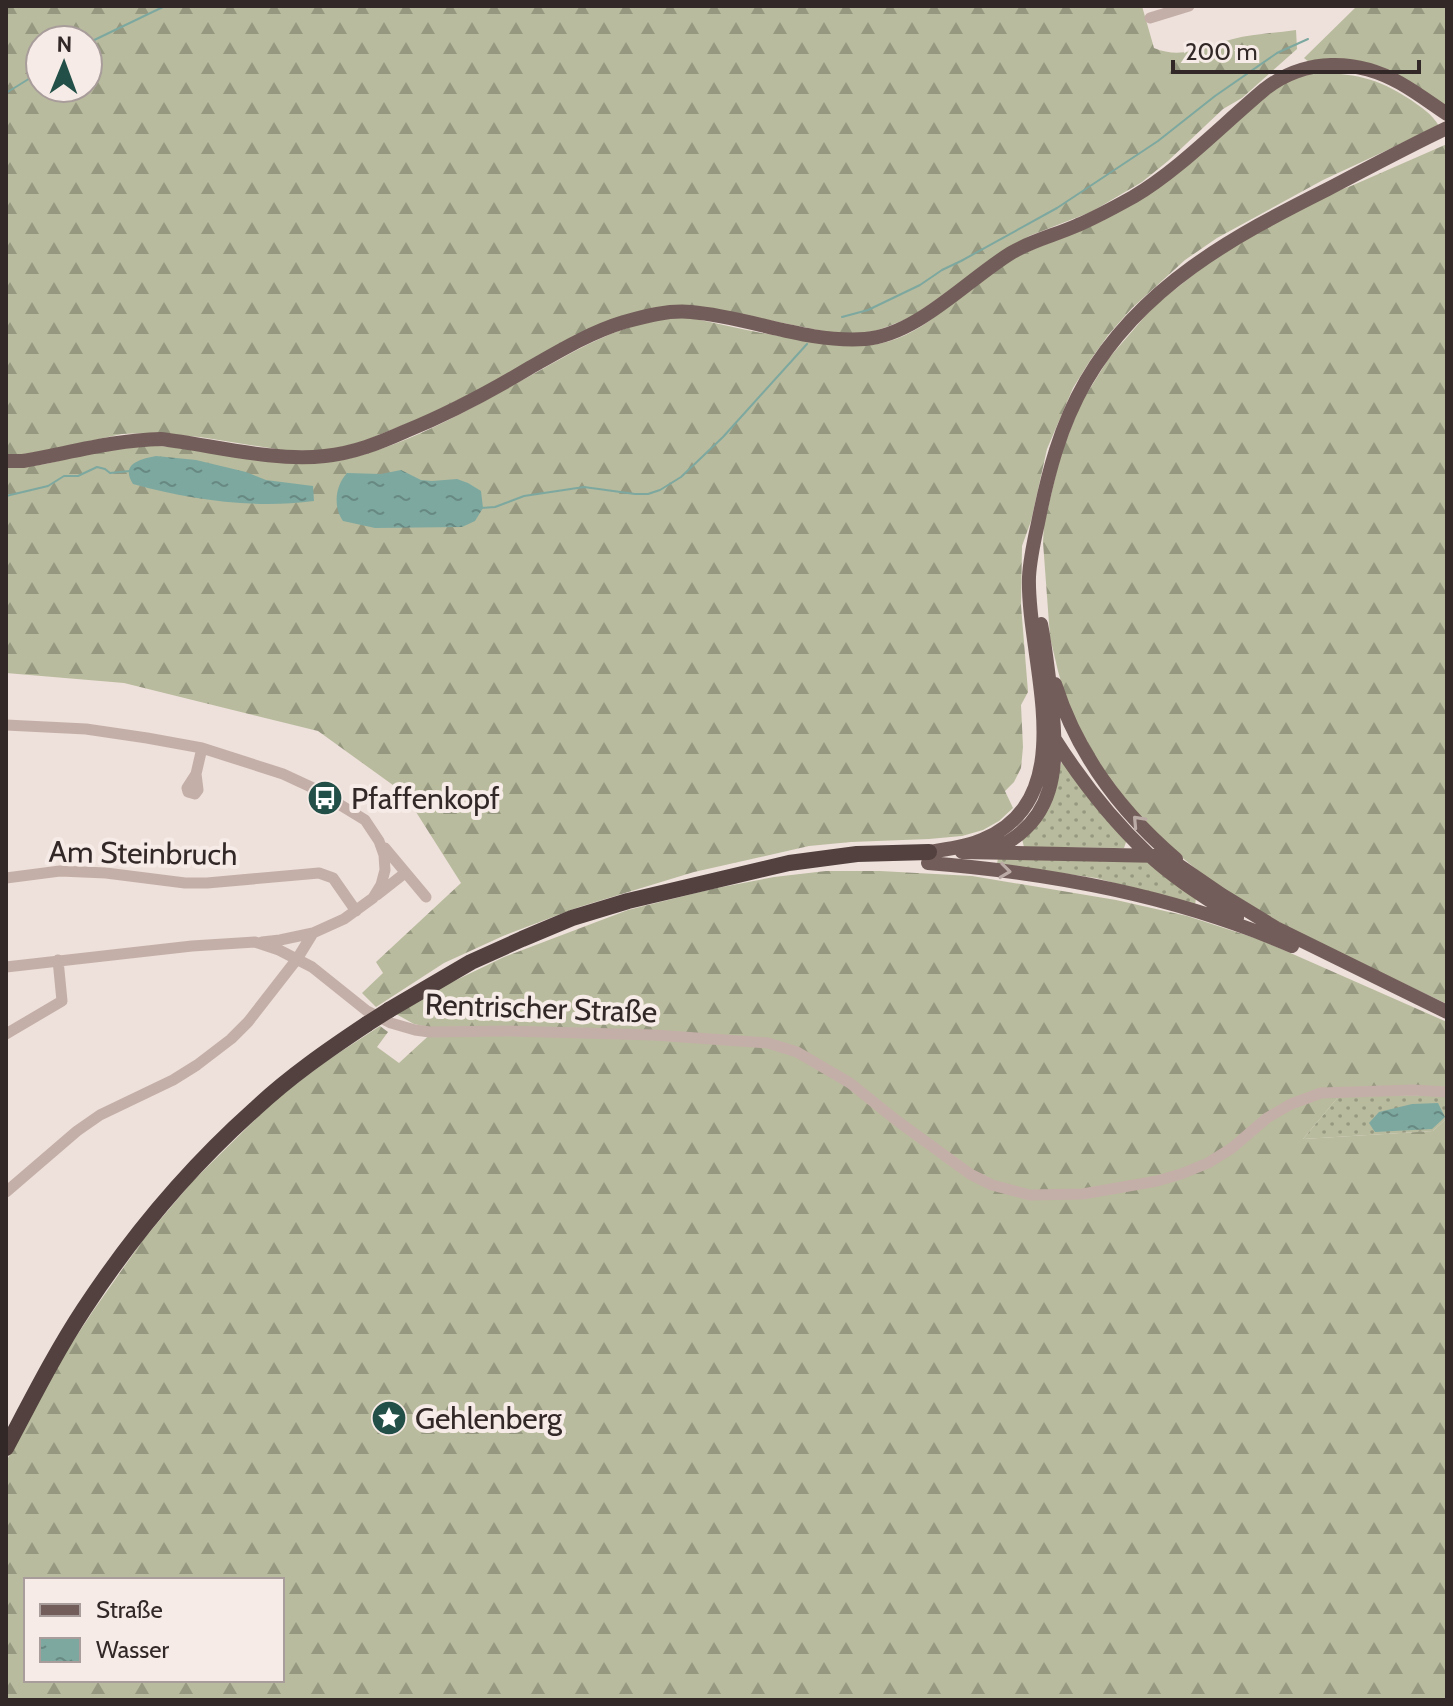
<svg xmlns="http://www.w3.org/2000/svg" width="1453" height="1706" font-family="Cabin,sans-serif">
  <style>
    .grass { fill: url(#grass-dots) }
    .forest { fill: url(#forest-firs); fill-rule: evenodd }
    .water { fill: url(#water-ripples) }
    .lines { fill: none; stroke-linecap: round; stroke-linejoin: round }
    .stream { stroke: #7da8a0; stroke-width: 2 }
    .minor { stroke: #c4afa8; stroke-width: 11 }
    .major { stroke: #735d5a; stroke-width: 14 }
    .highway { stroke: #52413f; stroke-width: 16 }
    .highway-bridge { stroke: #52413f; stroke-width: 16 }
    .oneway { stroke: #bbaba7 }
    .labels { text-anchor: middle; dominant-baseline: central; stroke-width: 8; stroke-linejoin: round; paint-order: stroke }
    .poi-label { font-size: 30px; fill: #322827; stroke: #f6ebe6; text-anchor: start }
    .street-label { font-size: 30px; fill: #322827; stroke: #f6ebe6 }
  </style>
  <defs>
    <pattern id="grass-dots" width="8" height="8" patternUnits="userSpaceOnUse" patternTransform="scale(2)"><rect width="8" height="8" fill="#b8bb9d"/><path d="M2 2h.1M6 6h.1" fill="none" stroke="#969880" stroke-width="1.8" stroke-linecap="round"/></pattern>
    <pattern id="forest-firs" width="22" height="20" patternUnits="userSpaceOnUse" patternTransform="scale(2)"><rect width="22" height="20" fill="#b8bb9d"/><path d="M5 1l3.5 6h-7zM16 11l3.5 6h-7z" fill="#969880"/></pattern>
    <pattern id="water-ripples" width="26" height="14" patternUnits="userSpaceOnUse" patternTransform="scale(2)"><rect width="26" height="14" fill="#7da8a0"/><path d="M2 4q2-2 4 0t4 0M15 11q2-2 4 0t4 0" fill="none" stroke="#678982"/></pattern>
  </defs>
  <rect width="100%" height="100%" fill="#eee0db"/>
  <path class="grass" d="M1063 757 1127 839 1124 848 1024 847 1022 839 1049 809Z
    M998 858 1148 861 1196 898 1195 905 1096 878 997 864Z
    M1447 1095V1118L1433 1131 1303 1139 1339 1096Z"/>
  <path class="forest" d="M6 6H1142L1154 48C1182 60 1206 46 1233 39 1253 34 1275 33 1296 30L1297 49 1242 98 1223 109 1168 161 1142 182 1091 212 1029 236 927 306 911 317 889 326 875 331 854 334 833 333 729 312 677 305 478 390 425 416 364 441 341 447 320 451 282 450 200 437 145 433 122 434 44 451 23 454H6ZM40 40H88V88H40Z
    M1357 6H1447V107L1396 74 1375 65 1349 59 1309 62 1304 58Z
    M1313 73C1353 73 1376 77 1411 100 1422 108 1432 114 1439 126L1323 180 1217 238 1185 260 1132 308 1109 334 1091 359 1073 388 1047 449 1031 521 1022 546 1021 605 1028 692 1021 705 1023 747 1021 768 1014 782 1005 791 1013 808 999 821 983 830 962 836 929 839 851 842 809 846 694 872 579 907 503 936 444 963 376 1007 362 993 383 973 376 962 461 883 404 793 318 731 124 683 6 673V467H24L46 464 86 454 144 445 343 460C406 446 465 412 521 381 573 353 629 315 690 318 740 328 789 341 840 343 850 344 861 345 870 345 922 340 954 297 993 270 1027 248 1068 238 1104 220L1284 80Z
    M1447 144V1004L1294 931 1241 900 1202 874 1155 835 1106 777 1070 713 1058 671 1050 637 1043 542 1044 525 1061 453 1081 403 1109 358 1154 306 1221 253 1317 198 1351 186Z
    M826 871H880L972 876 1116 900 1187 916 1261 940 1447 1022V1095L1339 1096 1303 1139 1433 1131 1447 1118V1700H6V1462L29 1416 62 1358 93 1311 143 1240 192 1182 273 1102 325 1062 380 1026 388 1032 377 1047 399 1063 436 1029 414 1024 396 1014 446 985 504 957 628 910 712 889 774 877ZM26 1580H282V1680H26Z"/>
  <path class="water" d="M156 456 196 460 246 472 266 480 313 486 314 501C255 509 191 500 133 484 120 464 140 459 156 456Z
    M401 470 421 480 432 481 457 479 468 483 481 491 483 508 475 521 462 527 375 528 343 521C333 507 335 486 347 473L381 474Z
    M1438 1103 1445 1117 1432 1129 1375 1132 1369 1123 1379 1112 1412 1104Z"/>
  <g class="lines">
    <path class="stream" d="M88 43 165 6
      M6 93 40 72
      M842 317 868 310 920 285 942 270 961 261 1057 208 1158 141 1215 96 1277 53 1308 39
      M6 496 48 486 64 476H78L97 467 105 469 110 473 130 471
      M481 508 495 507 524 496 584 487 635 494H648L660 490 681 477 723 437 807 344"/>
    <path class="minor" d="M1150 18 1189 6
      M6 725 86 729 147 738 202 748 283 774 311 787 365 820 379 841 384 855 385 870 381 885 373 898 344 919 313 933 297 959 248 1022 231 1039 197 1065 173 1080 100 1115 77 1131 6 1192
      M196 774 198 790 195 794 188 792 187 788 196 774 202 748
      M385 848 426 897
      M6 878 60 871 106 873 185 883H207L319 873 333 878 356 911
      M377 895 405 873
      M262 942 280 940 313 933
      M6 967 192 946 255 942 279 950 312 967 367 1011 391 1023 415 1030 430 1032 507 1031 654 1035 768 1043 797 1052 850 1083 896 1120 970 1174 992 1185 1030 1195 1083 1194 1157 1181 1181 1174 1208 1163 1232 1148 1267 1118 1291 1104 1321 1093 1413 1090 1447 1092
      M6 1034 62 1001 58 960"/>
    <path class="major" d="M6 461H23C69 453 114 440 161 439 212 445 274 462 325 456 354 453 379 443 406 431 450 413 491 391 531 367 561 350 591 332 624 322 646 316 668 310 691 312 750 317 805 343 865 339 917 335 967 280 1011 253 1033 240 1056 235 1078 225 1097 217 1115 207 1133 197 1179 170 1223 124 1265 89 1305 58 1356 58 1400 83 1416 92 1432 104 1447 114
      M1055 684C1077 753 1121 812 1176 859
      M1054 738C1080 779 1111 819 1147 853 1173 878 1206 898 1237 918
      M991 851C1058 822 1058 767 1052 704 1049 677 1046 650 1041 624
      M929 852C947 849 966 847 982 840 1086 797 1026 660 1029 577 1030 558 1034 541 1038 523 1048 473 1060 426 1086 381 1141 286 1234 236 1328 189 1368 168 1407 147 1447 128
      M962 852 1162 856 1171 860 1222 895 1276 928 1447 1012
      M928 863C1053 873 1176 896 1292 946"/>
    <path class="highway" d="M389 1010 471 962 522 939 572 918 628 901 789 863 857 854 929 852
      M6 1448C31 1401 55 1353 84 1309 132 1236 190 1167 255 1109 289 1077 328 1050 367 1024"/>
    <path class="highway-bridge" d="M367 1024 389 1010"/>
  </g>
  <defs><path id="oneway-chevron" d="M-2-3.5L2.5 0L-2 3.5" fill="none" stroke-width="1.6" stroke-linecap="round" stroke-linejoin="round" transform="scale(2)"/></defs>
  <g class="oneway">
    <use href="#oneway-chevron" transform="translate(1138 821) rotate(-133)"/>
    <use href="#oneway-chevron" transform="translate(1005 871) rotate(7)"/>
  </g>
  <defs>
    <symbol id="bus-disc" viewBox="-11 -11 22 22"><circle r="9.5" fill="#224f47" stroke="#f6ebe6"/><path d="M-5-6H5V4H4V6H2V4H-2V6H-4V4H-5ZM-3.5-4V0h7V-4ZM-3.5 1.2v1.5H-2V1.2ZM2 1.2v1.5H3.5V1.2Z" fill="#fff"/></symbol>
    <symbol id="sight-disc" viewBox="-11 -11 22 22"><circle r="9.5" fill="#224f47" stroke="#f6ebe6"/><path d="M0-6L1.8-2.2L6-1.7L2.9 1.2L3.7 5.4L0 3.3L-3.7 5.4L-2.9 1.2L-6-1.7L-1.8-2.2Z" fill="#fff"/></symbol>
  </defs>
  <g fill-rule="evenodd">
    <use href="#bus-disc" x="305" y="778" width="40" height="40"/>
    <use href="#sight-disc" x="369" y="1398" width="40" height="40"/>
  </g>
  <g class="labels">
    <g class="poi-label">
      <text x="351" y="798">Pfaffenkopf</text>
      <text x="415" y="1418">Gehlenberg</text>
    </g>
    <g class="street-label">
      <text transform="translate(143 853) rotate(1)">Am Steinbruch</text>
      <text transform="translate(541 1008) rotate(2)">Rentrischer Straße</text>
    </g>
  </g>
  <rect width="1453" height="1706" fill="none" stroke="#322827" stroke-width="16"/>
  <rect x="24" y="1578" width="260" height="104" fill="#f6ebe6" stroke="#a89d9a" stroke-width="2"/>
  <rect x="40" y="1604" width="40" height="12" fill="#735d5a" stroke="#a89d9a" stroke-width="2"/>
  <text x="96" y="1618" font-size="24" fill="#322827">Straße</text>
  <rect x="40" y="1638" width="40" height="24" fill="url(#water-ripples)" stroke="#a89d9a" stroke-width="2"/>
  <text x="96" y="1658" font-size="24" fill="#322827">Wasser</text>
  <g transform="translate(64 64) rotate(1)"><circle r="38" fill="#f6ebe6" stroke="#a89d9a" stroke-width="2"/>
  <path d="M0-6L14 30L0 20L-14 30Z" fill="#224f47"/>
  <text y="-12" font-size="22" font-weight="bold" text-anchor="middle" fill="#322827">N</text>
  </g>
  <path d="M1173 60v12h246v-12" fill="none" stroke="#322827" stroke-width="4"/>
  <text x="1185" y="60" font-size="24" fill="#322827" stroke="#f6ebe6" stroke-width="6" paint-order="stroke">200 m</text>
</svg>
